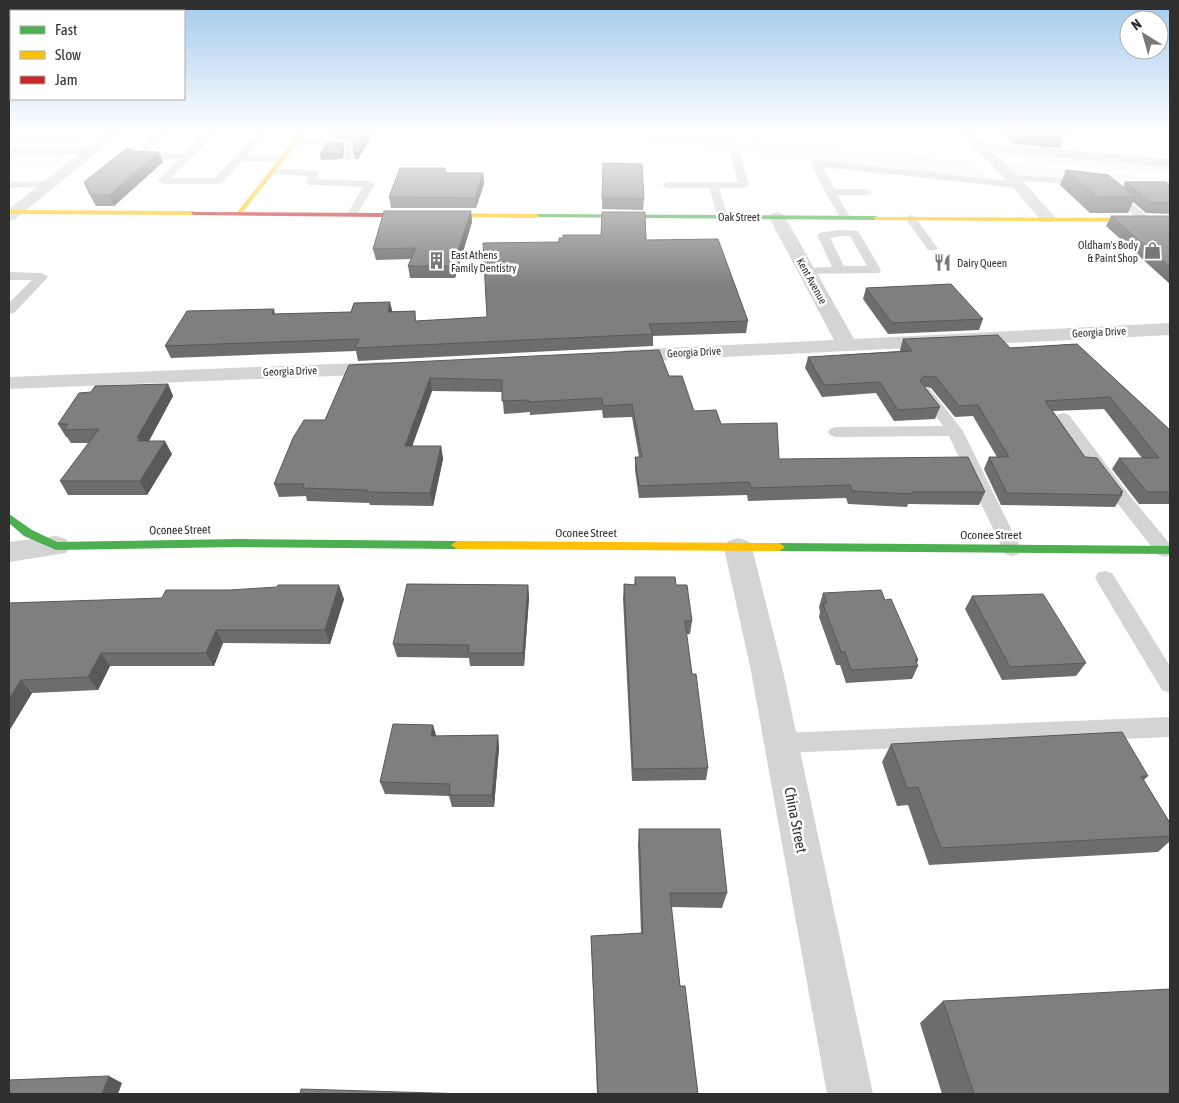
<svg xmlns="http://www.w3.org/2000/svg" width="1179" height="1103" font-family="'Asap Condensed',sans-serif">
  <style>
    .green { fill: #f2f5ec }
    .lines { fill: none; stroke-linecap: round; stroke-linejoin: round }
    .path { stroke: #d4d4d4; stroke-width: 2; stroke-dasharray: 1 1; stroke-linecap: butt }
    .lane { fill: #d4d4d4; fill-rule: evenodd }
    .street { fill: #d4d4d4; fill-rule: evenodd }
    .fast { fill: #4caf50; fill-rule: evenodd }
    .slow { fill: #ffc107; fill-rule: evenodd }
    .jam { fill: #c62828; fill-rule: evenodd }
    .wall { fill: #6d6d6d }
    .shaded-wall { fill: #595959 }
    .building { fill: #7f7f7f; stroke: #595959 }
    .labels { text-anchor: middle; dominant-baseline: central; stroke-width: 5; stroke-linejoin: round; paint-order: stroke }
    .far-street-label { font-size: 11px; fill: #2f2f2f; stroke: #fff }
    .far-poi-label { font-size: 11px; fill: #2f2f2f; stroke: #fff; text-anchor: start }
    .street-label { font-size: 12px; fill: #2f2f2f; stroke: #fff }
    .near-street-label { font-size: 15px; fill: #2f2f2f; stroke: #fff }
  </style>
  <rect width="100%" height="100%" fill="#fff"/>
  <path class="green" d="M9 132H103L92 135 55 162H9Z
    M551 132H656L972 161 989 179Z
    M1013 154 1170 166V174L1000 158 1001 155Z
    M1009 164 1170 179V189L1019 176 1008 166Z"/>
  <g class="lines">
    <path class="path" d="M686 132 723 136
      M749 138 808 143"/>
    <path class="lane" d="M159 132H169L145 153 183 154 206 132H216L171 178H215L258 132H267L247 155 282 156 287 159 282 162 242 161 222 183 218 184H163L158 181 177 160 136 159 131 156Z
      M297 138 354 142V158L349 161 344 158 346 146 294 143V139Z
      M9 148H92L97 151 92 154H9Z
      M735 150 740 153 749 185 744 188H719L728 217 727 219 723 220 718 217 709 188H667L662 185 667 182H738L730 153Z
      M816 160 1018 182 1023 185 1018 188 823 167 834 189H867L872 192 867 195H837L850 217 845 220 841 219 825 192 811 163Z
      M272 169 314 170 319 173 316 179 370 181 375 184 358 213 353 216 348 213 363 187 310 185 305 182 308 176 269 174V170Z
      M1011 175 1087 179 1092 182 1087 185 1008 180 1006 178Z
      M50 181 54 182V186L9 188V182Z
      M1112 189 1150 218 1151 220 1150 222H1142L1108 194 1107 192Z
      M910 215 914 216 936 246 938 248 936 250H928L905 218Z
      M841 230 858 231 881 270 879 273 803 274 801 271 803 268 832 267 817 235 823 232ZM841 236H850L867 266H844L830 238Z
      M9 272 42 273 48 277 14 313 9 314V303L32 280H9Z
      M925 388 930 389 963 431 1021 549 1019 554 1012 556 1005 554 949 436 836 437 830 435 828 432 830 429 836 427 943 426 918 392 920 389Z
      M1063 413 1069 415 1130 496 1170 544V555L1165 557 1158 555 1118 504 1055 418 1057 415Z
      M1105 571 1112 573 1170 666V693L1162 690 1095 578 1098 573Z
      M1170 717V737L781 753 773 750 769 743 773 736 781 733Z"/>
    <path class="street" d="M107 132H122L15 219 9 221V209Z
      M959 132H973L984 143 1170 159V167L993 152 1022 180 1054 216 1056 219 1054 222H1042L1012 186Z
      M777 212 783 214 785 217 854 339 1170 323V335L625 362 618 360 615 356 618 352 625 350 834 340 769 217 771 214Z
      M384 362 391 364 395 368 391 372 384 374 9 389V377Z
      M56 536 66 539 70 546 66 553 9 562V542Z
      M738 538 748 541 752 548 783 671 873 1094H827L751 671 724 548 728 541Z"/>
    <path class="fast" d="M536 214 876 216 879 218 876 220 534 217 533 216Z
      M9 514 32 530 57 542 239 539 457 541 463 545 457 549 239 547 56 550 24 536 9 523Z
      M779 543 1170 546V554L779 551 773 547Z"/>
    <path class="slow" d="M301 132H306L242 213H238V211Z
      M9 210 194 211 197 213 194 215 9 214Z
      M383 213 536 214 539 216 536 218 381 216 380 215Z
      M874 217 1170 218V222L876 220 874 219Z
      M457 541 779 543 785 547 779 551 457 549 451 545Z"/>
    <path class="jam" d="M192 212 383 213 386 215 383 217 194 215 191 213Z"/>
  </g>
  <path class="wall" d="M335 132H374L358 159H355L354 154V141L335 139 334 134Z
    M1000 132H1073L1072 135H1058L1063 139 1060 148 1013 144Z
    M343 143 344 148 343 159 321 160 320 154Z
    M132 151 159 152 163 162 114 206H96L88 192 84 182Z
    M603 163 644 199 643 210 602 209Z
    M445 168 446 173H483L484 184 476 208H391L389 197Z
    M1066 170 1123 187 1125 182 1170 185V214L1146 213 1133 202 1128 213H1090L1060 185Z
    M471 211 472 222 455 278H410L408 266 411 259 376 260 373 249Z
    M1111 216H1170V284L1106 226Z
    M646 240 748 321 746 333 653 336V346L358 361 356 351 171 358 165 346 274 309 275 314 415 311 416 321 487 317Z
    M866 288 983 319 979 330 888 334 863 299Z
    M903 339 1010 348 1077 344 1170 430V504H1139L1112 469 1119 458H1142L1104 409 1053 411 1085 457 1123 492 1122 494V495L1115 507 1001 505 984 469 989 457H997L973 416 955 417 931 388 925 387 940 407 935 419 894 421 876 393 822 397 805 368 808 357 900 351V350Z
    M349 365 669 376 694 411 721 424 779 459 985 492 979 505 908 504 907 507 848 504 846 498 748 501 747 495 639 498 635 470V457H639L632 417 603 418 602 410 530 415V412L504 414 502 392 432 391 412 446H441L443 459 433 506 370 505 369 503 307 501 306 496 279 497 274 484 325 420Z
    M168 384 173 396 149 441 172 454 147 495H68L60 481 89 443H71L67 437H66L58 424 91 392Z
    M635 577 676 585 692 621 690 634H686L692 674 708 768 706 780 632 781 623 598 624 584 634 585Z
    M528 585 529 598 524 666H470L469 658 397 657 393 644Z
    M823 593 885 600 918 660 917 663 918 666 912 679 846 683 840 665H836L819 617 820 612 819 607Z
    M972 596 1086 663 1076 676 1002 680 965 609Z
    M344 599 330 644 223 643 214 666H110L98 690 32 693 9 731V603Z
    M498 735 499 748 494 807H452L449 796 385 794 380 782 436 736Z
    M891 744 1148 776 1144 780 1170 823V841L1158 852 929 865 908 805 897 806 882 762Z
    M639 829 727 893 722 908 671 907 680 986 698 1094H597L591 936 641 933 638 845Z
    M943 1001 1170 1094H942L920 1023Z"/>
  <path class="shaded-wall" d="M370 132H374L358 159 357 154Z
    M343 143 344 148 343 159 342 154Z
    M159 152 163 162 114 206 110 195Z
    M483 173 484 184 476 208 475 198Z
    M471 211 472 222 455 278 453 266Z
    M390 302 393 314 388 312Z
    M430 378 432 391 408 458 405 446Z
    M168 384 173 396 145 448 137 438Z
    M165 441 172 454 147 495 140 481Z
    M441 446 443 459 433 506 430 493Z
    M339 585 344 599 330 644 325 630Z
    M528 585 529 598 524 666 523 653Z
    M216 630 223 643 214 666 206 653Z
    M101 653 110 666 98 690 88 677Z
    M21 680 32 693 9 731V699Z
    M433 725 437 738 431 736Z
    M498 735 499 748 494 807 492 795Z
    M109 1076 122 1083 118 1094H102Z"/>
  <path class="building" d="M335 132H370L357 154H354V136L334 134Z
    M1013 132H1055L1063 139 1016 135Z
    M328 142 343 143 342 154H320Z
    M127 148 132 151 159 152 110 195H91L84 182Z
    M603 163 642 164 644 199 602 198Z
    M400 168H445L444 173H483L475 198 389 197Z
    M1066 170 1108 175 1136 197H1097Z
    M1125 182H1166L1170 185V203H1151Z
    M384 211H471L453 266H408L416 248 373 249Z
    M602 212H645L646 240 718 239 748 321 649 324 653 334 355 348 359 339 165 346 187 311 274 309 272 314 351 312 354 303 390 302 388 312 415 311V321L487 317 483 243 559 242V238H563V235H601Z
    M1111 216H1170V267Z
    M951 284 983 319 892 323 866 288Z
    M998 335 1010 348 1077 344 1170 430V492H1147L1119 458H1159L1110 397 1045 401 1085 457 1097 458 1123 492H1120L1122 495 1007 493 989 457H1009L978 405 959 406 936 377 924 376 920 381 940 407 898 410 880 382 824 385 808 357 912 351 903 339Z
    M659 350 669 376H682L694 411 716 410 721 424 777 423 779 459 968 457 985 492H912V494L852 491 850 485 751 488 749 482 639 486 635 457H642L632 404 603 406 602 398 529 402V400L502 401V380L430 378 405 446H441L430 493 367 492V490L303 488 304 484H274L293 438 304 420H325L349 365Z
    M168 384 137 438H140L138 441H165L140 481H60L99 429 64 430 68 424H58L79 393 91 392 95 386Z
    M635 577H675L676 585H687L692 621H685L692 674H696L708 768 633 769 624 584 636 585Z
    M407 584 528 585 523 653H468L469 645 393 644Z
    M278 585H339L325 630H216L206 653H101L88 677 21 680 9 699V603L162 598 166 590H230L277 587Z
    M881 590 885 600 891 599 918 660H915L918 666 851 670 845 652H841L823 604 827 603 823 593Z
    M1043 594 1086 663 1010 667 972 596Z
    M393 724 433 725 431 736 498 735 492 795H449L450 784 380 782Z
    M1122 732 1148 776H1141L1170 823V836L941 848 918 787 907 788 891 744Z
    M639 829H720L727 893H670L680 986H685L698 1094H598L591 936 643 933Z
    M1170 989V1094H974L943 1001Z
    M109 1076 102 1094H9V1080Z
    M301 1089 467 1094H300Z"/>
  <linearGradient id="sky" x2="0" y2="1"><stop stop-color="#a1caec"/><stop offset="0.46" stop-color="#fff"/><stop offset="1" stop-color="#fff" stop-opacity="0"/></linearGradient>
  <rect width="1179" height="287" fill="url(#sky)"/>
  <defs>
    <symbol id="shop-bare" viewBox="-9 -9 18 18"><path d="M-5-2.5h2.3a2.7 3.5 0 0 1 5.4 0H5L5.5 6h-11ZM-1.5-2.5h3a1.5 2.3 0 0 0-3 0Z" fill="#787878" stroke="#fff" stroke-width="2.5" paint-order="stroke"/></symbol>
    <symbol id="building-bare" viewBox="-9 -9 18 18"><path d="M-4-6H4V6H1V3H-1V6H-4ZM-2.5-4.3h1.7v1.8h-1.7ZM.8-4.3h1.7v1.8H.8ZM-2.5-1h1.7V.8h-1.7ZM.8-1h1.7V.8H.8Z" fill="#787878" stroke="#fff" stroke-width="2.5" paint-order="stroke"/></symbol>
    <symbol id="restaurant-bare" viewBox="-9 -9 18 18"><path d="M-5-6h1v4h1v-4h1v4h1v-4h1v5L-1.5 .5V6h-2V.5L-5-1ZM5-6V6H3V1.5H1.5Q1.5-4 5-6Z" fill="#787878" stroke="#fff" stroke-width="2.5" paint-order="stroke"/></symbol>
  </defs>
  <g fill-rule="evenodd">
    <use href="#shop-bare" x="1140" y="238" width="25" height="25"/>
    <use href="#building-bare" x="424" y="248" width="25" height="25"/>
    <use href="#restaurant-bare" x="930" y="250" width="25" height="25"/>
  </g>
  <g class="labels">
    <g class="far-street-label">
      <text x="739" y="217">Oak Street</text>
      <text transform="translate(812 281) rotate(61)">Kent Avenue</text>
      <text transform="translate(1099 332) rotate(-3)">Georgia Drive</text>
      <text transform="translate(694 352) rotate(-3)">Georgia Drive</text>
      <text transform="translate(290 371) rotate(-2)">Georgia Drive</text>
    </g>
    <g class="far-poi-label">
      <text x="1138" y="245" text-anchor="end">Oldham's Body<tspan x="1138" dy="13">&amp; Paint Shop</tspan></text>
      <text x="451" y="255">East Athens<tspan x="451" dy="13">Family Dentistry</tspan></text>
      <text x="957" y="263">Dairy Queen</text>
    </g>
    <g class="street-label">
      <text transform="translate(180 530) rotate(-1)">Oconee Street</text>
      <text x="586" y="533">Oconee Street</text>
      <text x="991" y="535">Oconee Street</text>
    </g>
    <g class="near-street-label">
      <text transform="translate(796 820) rotate(79)">China Street</text>
    </g>
  </g>
  <rect width="1179" height="1103" fill="none" stroke="#2f2f2f" stroke-width="20"/>
  <rect x="10" y="10" width="175" height="90" fill="#ffffff" stroke="#acacac"/>
  <rect x="20" y="26" width="25" height="8" fill="#4caf50" stroke="#acacac"/>
  <text x="55" y="35" font-size="15" fill="#2f2f2f">Fast</text>
  <rect x="20" y="51" width="25" height="8" fill="#ffc107" stroke="#acacac"/>
  <text x="55" y="60" font-size="15" fill="#2f2f2f">Slow</text>
  <rect x="20" y="76" width="25" height="8" fill="#c62828" stroke="#acacac"/>
  <text x="55" y="85" font-size="15" fill="#2f2f2f">Jam</text>
  <g transform="translate(1144 35) rotate(323)"><circle r="24" fill="#ffffff" stroke="#acacac"/>
  <path d="M0-4L9 19L0 12L-9 19Z" fill="#787878"/>
  <text y="-8" font-size="14" font-weight="bold" text-anchor="middle" fill="#2f2f2f">N</text>
  </g>
</svg>
